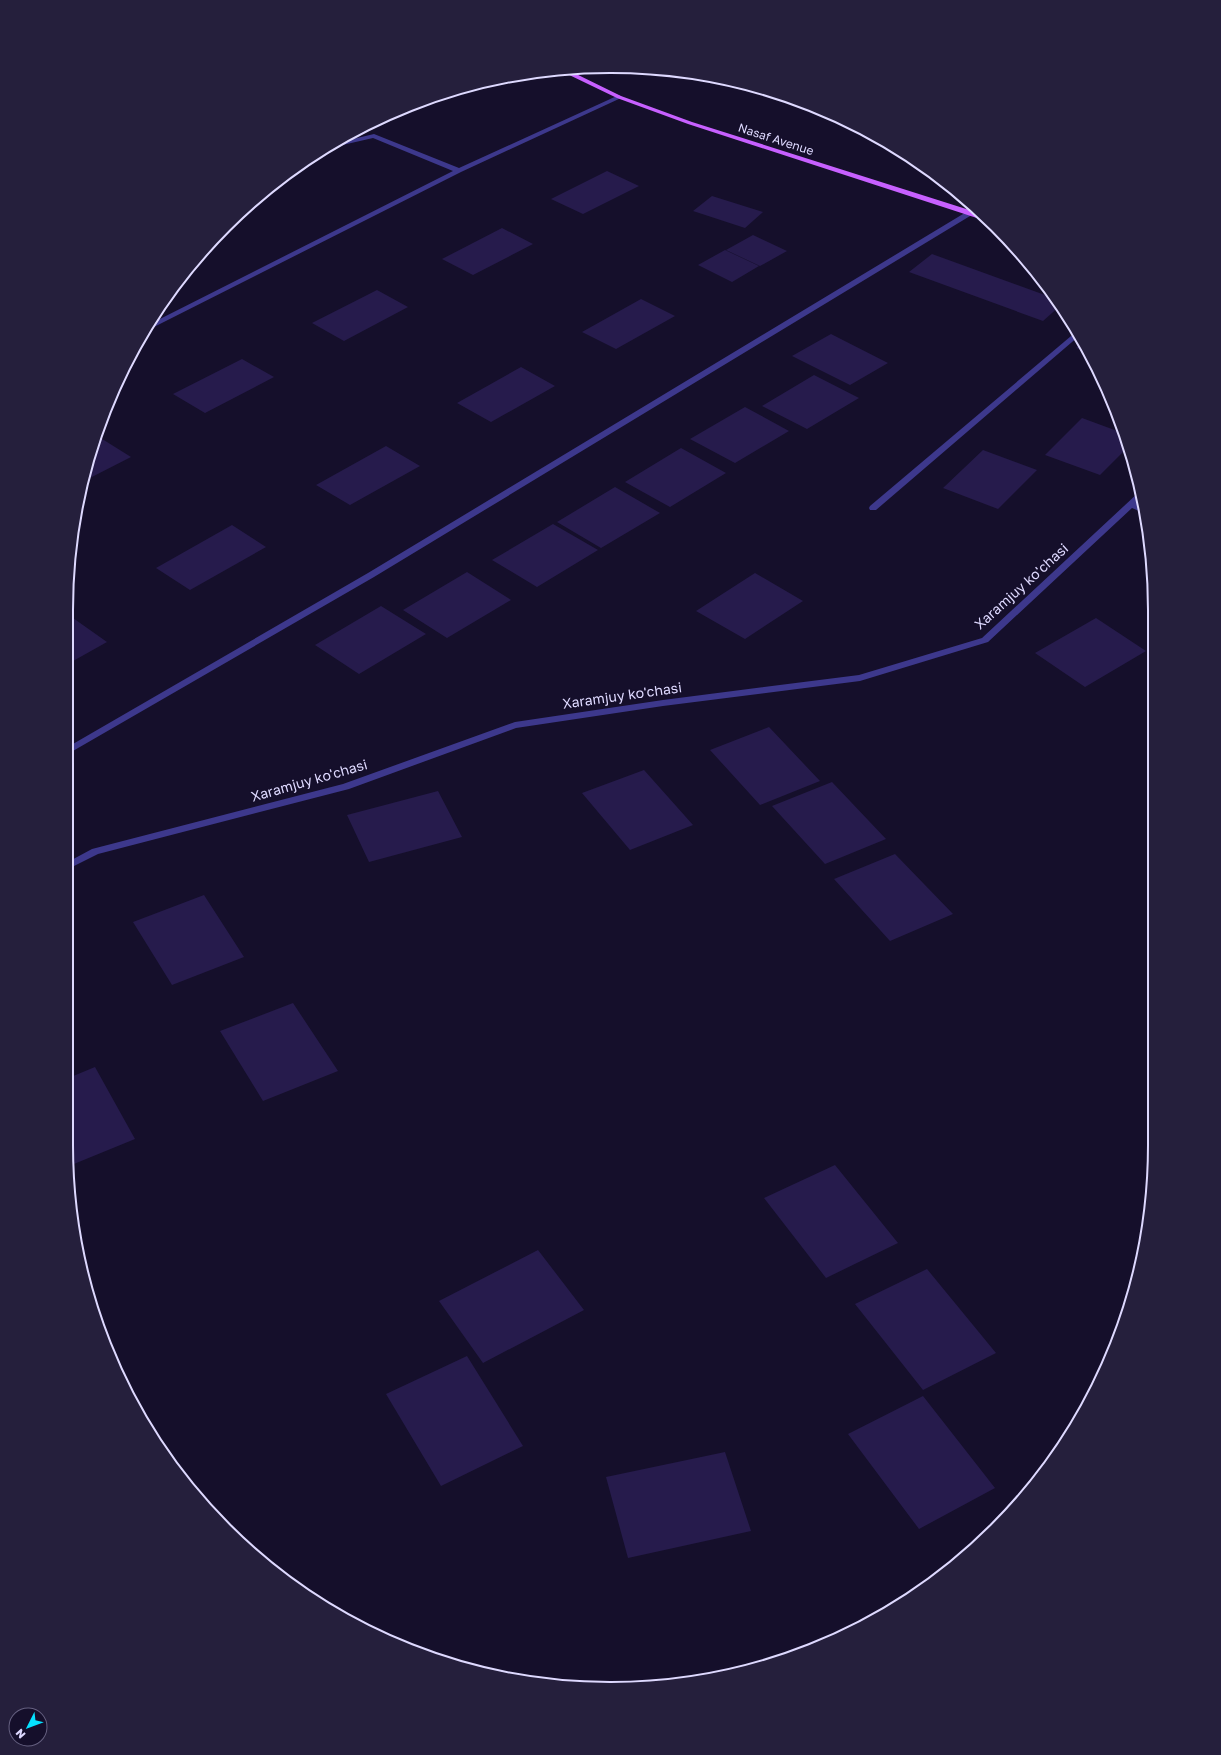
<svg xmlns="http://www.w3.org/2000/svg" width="1221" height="1755" font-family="'Golos Text',sans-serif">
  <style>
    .building { fill: #261b4c }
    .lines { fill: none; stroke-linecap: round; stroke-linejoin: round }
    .minor { fill: #3d388c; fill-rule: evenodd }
    .major { fill: #c760ff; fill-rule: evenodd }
    .labels { text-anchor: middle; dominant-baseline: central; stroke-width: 3; stroke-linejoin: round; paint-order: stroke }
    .far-street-label { font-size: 12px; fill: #ded9ff; stroke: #150f2b }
    .street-label { font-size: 14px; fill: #ded9ff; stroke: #150f2b }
    .rim { fill: none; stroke: #ded9ff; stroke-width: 2 }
  </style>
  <rect width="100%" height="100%" fill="#150f2b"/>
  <path class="building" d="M607 171 639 186 583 214 551 199Z
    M712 196 763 212 745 228 693 211Z
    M502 228 533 244 473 275 442 259Z
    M753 235 787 251 760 266 726 250Z
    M725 250 759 266 732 282 698 265Z
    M932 254 1056 299 1061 305 1043 321 909 272Z
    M377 290 408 307 344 341 312 323Z
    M641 299 675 316 616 349 582 332Z
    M831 334 888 363 850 385 792 356Z
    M1083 342 1089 352 1076 348Z
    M242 359 274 377 205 413 173 394Z
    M521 367 555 386 491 422 457 403Z
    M814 375 859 398 807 429 762 406Z
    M745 407 789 431 735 463 690 439Z
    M1082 418 1120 432 1126 449 1100 475 1045 455Z
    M99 437 131 457 84 481 87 474Z
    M386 446 420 466 350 505 316 485Z
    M681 448 726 473 670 507 625 482Z
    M983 450 1037 470 998 509 943 488Z
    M615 487 660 513 601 548 557 522Z
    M553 524 598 550 537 587 492 560Z
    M232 525 266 547 190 590 156 568Z
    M467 572 511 600 447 638 403 610Z
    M755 573 803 601 745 639 696 611Z
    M381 606 426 634 359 674 315 645Z
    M73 618 107 642 66 665V622Z
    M1096 618 1146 651 1085 687 1035 653Z
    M769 727 820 781 760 805 710 750Z
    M644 770 693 825 630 850 582 793Z
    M832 782 886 839 825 864 772 806Z
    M438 791 462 837 369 862 347 815Z
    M895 854 953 914 890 941 834 879Z
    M204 895 244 957 172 985 133 922Z
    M293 1003 338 1071 263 1101 220 1031Z
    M95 1067 135 1139 69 1166 66 1144V1079Z
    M835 1165 898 1243 826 1278 764 1198Z
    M538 1250 584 1310 483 1363 439 1301Z
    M927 1269 996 1353 923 1390 855 1304Z
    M467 1356 523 1446 441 1486 386 1394Z
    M923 1396 995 1488 919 1529 848 1434Z
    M725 1452 751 1531 628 1558 606 1477Z"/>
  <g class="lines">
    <path class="minor" d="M619 95 622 97 621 98 461 172 146 331 150 324 453 171 373 138 325 149 336 143 374 134 459 168Z
      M968 211 975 213 374 577 66 755V748L368 573Z
      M1077 331 1079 336 876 510H870L869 508 870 506Z
      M1138 493H1141L1142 498 1137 503 1145 508 1146 514 1132 508 988 642 860 681 663 706 516 728 349 789 98 854 66 870V863L92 849 343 784 515 722 663 700 859 675 982 638Z"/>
    <path class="major" d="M568 70 621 96 692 122 982 214 988 220H983L688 124 617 98 561 71Z"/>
  </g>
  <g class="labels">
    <g class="far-street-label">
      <text transform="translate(776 139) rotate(18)">Nasaf Avenue</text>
    </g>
    <g class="street-label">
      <text transform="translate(1021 586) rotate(-42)">Xaramjuy ko'chasi</text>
      <text transform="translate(622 695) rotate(-8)">Xaramjuy ko'chasi</text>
      <text transform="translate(309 780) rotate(-16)">Xaramjuy ko'chasi</text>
    </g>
  </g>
  <path d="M0 0H1221V1755H0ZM610 73H611A537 537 0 0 1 1148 610V1145A537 537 0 0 1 611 1682H610A537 537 0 0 1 73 1145V610A537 537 0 0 1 610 73Z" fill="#251f3c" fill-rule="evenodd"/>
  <path class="rim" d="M610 73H611A537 537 0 0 1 1148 610V1145A537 537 0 0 1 611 1682H610A537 537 0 0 1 73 1145V610A537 537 0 0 1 610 73Z"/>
  <g transform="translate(28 1727) rotate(228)"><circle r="19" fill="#150f2b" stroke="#656080"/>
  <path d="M0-3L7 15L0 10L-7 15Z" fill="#05e1ff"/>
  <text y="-6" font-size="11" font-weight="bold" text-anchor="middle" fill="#ded9ff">N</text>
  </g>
</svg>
